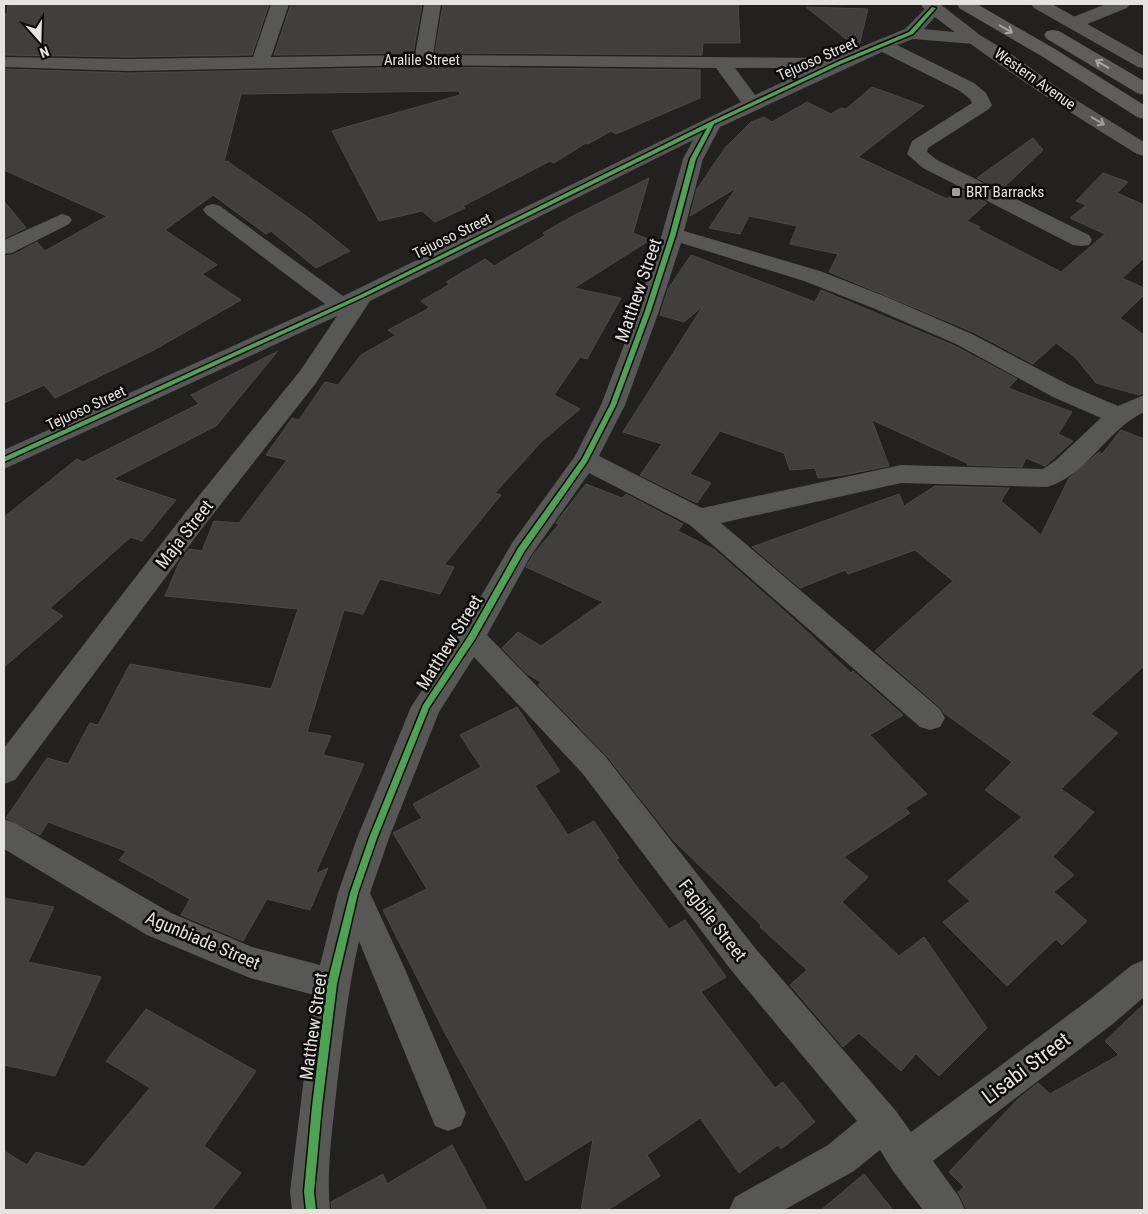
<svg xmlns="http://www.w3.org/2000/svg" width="1148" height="1214" font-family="'Roboto Condensed',sans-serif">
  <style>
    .building { fill: #413f3d; stroke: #4b4a48 }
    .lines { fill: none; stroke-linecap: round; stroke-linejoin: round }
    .minor { fill: #575756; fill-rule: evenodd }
    .major { fill: #595856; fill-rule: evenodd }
    .highway { fill: #5f5e5d; fill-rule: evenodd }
    .cycleway-casing { stroke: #0c0b09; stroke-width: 3 }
    .cycleway { fill: #4ca352; fill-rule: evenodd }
    .oneway { stroke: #a8a7a5 }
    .oneway2 { stroke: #9e9e9b }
    .poi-dot { fill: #a09f9c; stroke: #0c0b09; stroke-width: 2 }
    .labels { text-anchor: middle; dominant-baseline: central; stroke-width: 5; stroke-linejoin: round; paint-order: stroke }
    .far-street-label { font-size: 15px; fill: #e4e3e0; stroke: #0c0b09 }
    .far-poi-label { font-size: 15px; fill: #e4e3e0; stroke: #0c0b09; text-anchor: start }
    .street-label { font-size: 18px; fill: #e4e3e0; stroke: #0c0b09 }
    .near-street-label { font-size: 21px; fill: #e4e3e0; stroke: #0c0b09 }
  </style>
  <rect width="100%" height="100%" fill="#23211f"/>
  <path class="building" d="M8 4H269L252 55 128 57 4 55V14H7Z
    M291 4H422L413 53 274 55Z
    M443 4H738L740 43H703L702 55 435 53Z
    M806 7 868 9 859 46 856 47Z
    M423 67 700 70V98L616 134 611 131 588 144 586 143 554 163 550 161 463 206 465 208 435 222 422 211 379 221 332 131 460 95 459 91 241 94 224 162 227 161 306 216 350 251 316 268 271 231 266 234 213 195 165 230 217 265 202 274 241 300 154 350 55 398 44 385 4 403V256L13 255 37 242 45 251 107 216 4 170V69L128 73Z
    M872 87 924 106 858 157 947 199 960 189 987 203 967 221 980 227 978 229 1061 272 1105 234 1070 218 1086 205 1076 201 1103 173 1128 182 1117 193 1144 205V258L1122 278 1144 288V295L1120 318 1144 335V393L1139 395 1096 383 1075 357 1056 343 1033 364 973 332 829 272 838 254 790 244 797 226 749 216 740 234 709 228 736 188 690 216 697 189 725 148 751 122 764 117 772 122 807 102 831 114 841 108 846 109Z
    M1033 138 1043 150 1001 190 977 178Z
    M649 178 633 233 650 240 574 288 621 298 587 359 580 357 554 395 580 409 541 442 495 493 501 495 444 565 454 567 440 594 380 579 363 614 344 610 307 732 331 736 323 755 364 764 315 874 328 868 310 910 267 899 243 941 181 915 190 899 119 860 126 851 48 822 40 835 6 818 47 758 68 764 90 723 98 725 130 664 271 689 298 609 165 596 179 563 189 549 202 551 214 521 239 523 287 460 266 455 292 418 299 420 325 382 338 385 361 355 396 335 388 330 426 310 429 307 421 301 450 284 446 282 485 259 494 266 546 235 543 233 571 217Z
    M4 201 26 228 4 238Z
    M691 255 815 302 821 290 955 346 1017 379 1008 388 1072 412 1058 434 1073 441 1045 466 1026 458 1022 467 967 465 969 464 872 420 889 466 844 475 818 478 815 468 790 470 784 453 720 431 690 474 711 483 697 503 640 475 662 444 623 432 703 306 684 322 660 315 668 289Z
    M278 351 216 426 113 479 176 500 142 541 131 537 50 608 63 616 4 667V517L77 459 83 462 199 404 191 395Z
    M1121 430 1144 439V666L1091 714 1118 733 1061 789 1094 812 1053 857 1074 875 1054 892 1087 921 1062 945 1056 939 1007 986 943 922 970 901 948 881 1022 817 985 790 1012 762 944 713 941 708 875 651 953 581 915 550 848 574 845 570 800 588 752 547 899 494 904 506 935 486 1009 488 1001 501 1041 535 1069 478 1099 452 1102 454Z
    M586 484 622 498 626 494 683 524 678 531 715 550 800 625 851 673 853 671 903 715 870 735 927 794 905 808 910 813 844 857 868 877 842 902 899 956 924 937 987 1028 939 1076 916 1054 901 1071 859 1033 843 1047 790 985 807 970 760 927 761 925 674 841 606 755 538 685 542 683 526 673 502 648 518 632 541 646 603 602 526 567 533 555 559 524 556 523 564 512Z
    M517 707 560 771 535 786 568 835 594 821 619 858 616 859 669 929 685 920 726 977 701 992 775 1088 783 1082 815 1122 781 1149 778 1145 739 1173 700 1118 647 1155 660 1176 608 1210H581L593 1139 526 1181 446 1035 383 910 427 889 393 833 422 818 413 804 481 767 460 735Z
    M4 898 54 907 28 962 101 977 55 1076 4 1065Z
    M1144 1004V1210H967L958 1192 964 1187 949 1172 1018 1099 1038 1083 1050 1094 1119 1055 1105 1041Z
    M146 1009 256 1071 204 1146 241 1173 212 1210H4V1151L27 1165 36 1152 84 1167 150 1088 106 1061Z
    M452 1145 487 1210H332L331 1202 383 1174 387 1184Z
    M864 1174 893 1210H821Z"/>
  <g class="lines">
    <path class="minor" d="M271 4H289L271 57 415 55 424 4H441L433 55 834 58 905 29 930 4H940L943 8 924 29 974 34 980 35 983 39 980 43 974 44 913 39 897 45 974 83 986 93 992 105 989 109 928 148 927 152 937 160 1089 235 1092 240 1089 245 1081 246 1073 245 923 168 907 154 912 141 972 103 970 99 960 91 882 52 720 127 703 159 684 231 820 271 889 298 972 334 1069 385 1118 406 1144 395V412C1106 430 1088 475 1047 487L901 483 721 523 940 709 945 718 940 727 930 730 920 727 690 525 589 473 530 557 487 635 605 756 755 948 896 1111 911 1132 1090 999 1132 965 1144 960V997L1114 1023 933 1161 959 1197 965 1210H923L893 1171 880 1150 854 1171 784 1210H729L735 1197 828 1145 857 1121 731 970 583 774 474 657 439 712 389 838 370 893 404 967 466 1113 461 1126 448 1131 435 1126 359 941C348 989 343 1036 337 1085 333 1126 326 1169 330 1210H292L290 1192 314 995 250 978 147 935 4 849V819L15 823 171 913 252 947 320 965 338 893 357 838 411 707 462 629 512 543 575 456 601 405 637 311 662 234 683 159 693 140 370 301 316 383 203 527 15 780 4 784V748L185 513 300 371 337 316 4 469V450L325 304 206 214 203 210 206 206 213 204 220 206 343 296 741 102 716 68 423 65 128 71 4 67V57L128 59 253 57ZM735 68H813L755 95ZM681 243 804 281 873 308 956 344 1053 397 1101 418 1055 461 1043 469 901 465 702 508 599 456 625 405 659 311Z
      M1106 4H1130L1127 8 1080 27 1074 28 1068 27 1065 23 1068 19Z
      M62 214 69 216 72 220 69 224 12 253 4 254V240Z"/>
    <path class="major" d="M921 4H940L980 35 1011 54 1068 95 1144 142V156L1137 154C1063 109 991 61 923 8Z
      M1031 4H1052L1144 56V68L1138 67 1034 8Z"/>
    <path class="highway" d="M957 4H977L1055 49 1144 105V119L1137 117 1043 57 959 8Z
      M1053 30 1059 31 1144 81V95L1137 93 1047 39 1044 35 1047 31Z"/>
    <defs>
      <path id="cycleway" d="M932 7 936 8 913 34 841 64 714 124 696 159 676 234 651 311 616 405 587 462 524 552 475 639 429 708 377 838 358 893 337 984 322 1106 314 1192 316 1210H306L304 1192 312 1106 327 984 350 893 369 838 423 705 469 635 518 548 582 459 610 405 645 311 670 234 690 159 707 128 364 297 4 462V457L360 295 710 122 837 62 909 32Z"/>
    </defs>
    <use href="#cycleway" class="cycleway-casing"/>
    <use href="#cycleway" class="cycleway"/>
  </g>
  <defs><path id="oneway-shaft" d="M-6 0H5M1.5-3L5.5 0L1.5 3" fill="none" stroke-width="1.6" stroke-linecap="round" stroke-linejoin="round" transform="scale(1.25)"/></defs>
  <g class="oneway">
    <use href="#oneway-shaft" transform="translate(1006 29) rotate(30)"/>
    <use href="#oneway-shaft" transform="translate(1102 64) rotate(-149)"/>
  </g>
  <use class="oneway2" href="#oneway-shaft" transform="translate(1098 121) rotate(31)"/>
  <rect class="poi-dot" x="951" y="187" width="10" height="10" rx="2.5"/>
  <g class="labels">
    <g class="far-street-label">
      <text transform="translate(817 59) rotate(-24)">Tejuoso Street</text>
      <text x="422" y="60">Aralile Street</text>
      <text transform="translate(1035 79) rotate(35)">Western Avenue</text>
      <text transform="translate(452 236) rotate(-26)">Tejuoso Street</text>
      <text transform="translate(86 408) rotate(-25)">Tejuoso Street</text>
    </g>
    <g class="far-poi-label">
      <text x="966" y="192">BRT Barracks</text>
    </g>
    <g class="street-label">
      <text transform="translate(638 290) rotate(-71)">Matthew Street</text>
      <text transform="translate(184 534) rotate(-52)">Maja Street</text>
      <text transform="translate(449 642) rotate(-58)">Matthew Street</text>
      <text transform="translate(713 920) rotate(52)">Fagbile Street</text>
      <text transform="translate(203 940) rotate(23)">Agunbiade Street</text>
      <text transform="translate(313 1026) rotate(-82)">Matthew Street</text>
    </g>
    <g class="near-street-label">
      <text transform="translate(1026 1068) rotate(-37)">Lisabi Street</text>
    </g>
  </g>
  <rect width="1148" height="1214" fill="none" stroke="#e4e3e0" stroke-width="10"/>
  <g transform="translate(40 40) rotate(160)" stroke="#0c0b09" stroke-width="4" paint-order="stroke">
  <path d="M0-4L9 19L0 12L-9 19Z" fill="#e4e3e0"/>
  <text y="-8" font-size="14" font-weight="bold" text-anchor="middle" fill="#e4e3e0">N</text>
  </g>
</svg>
